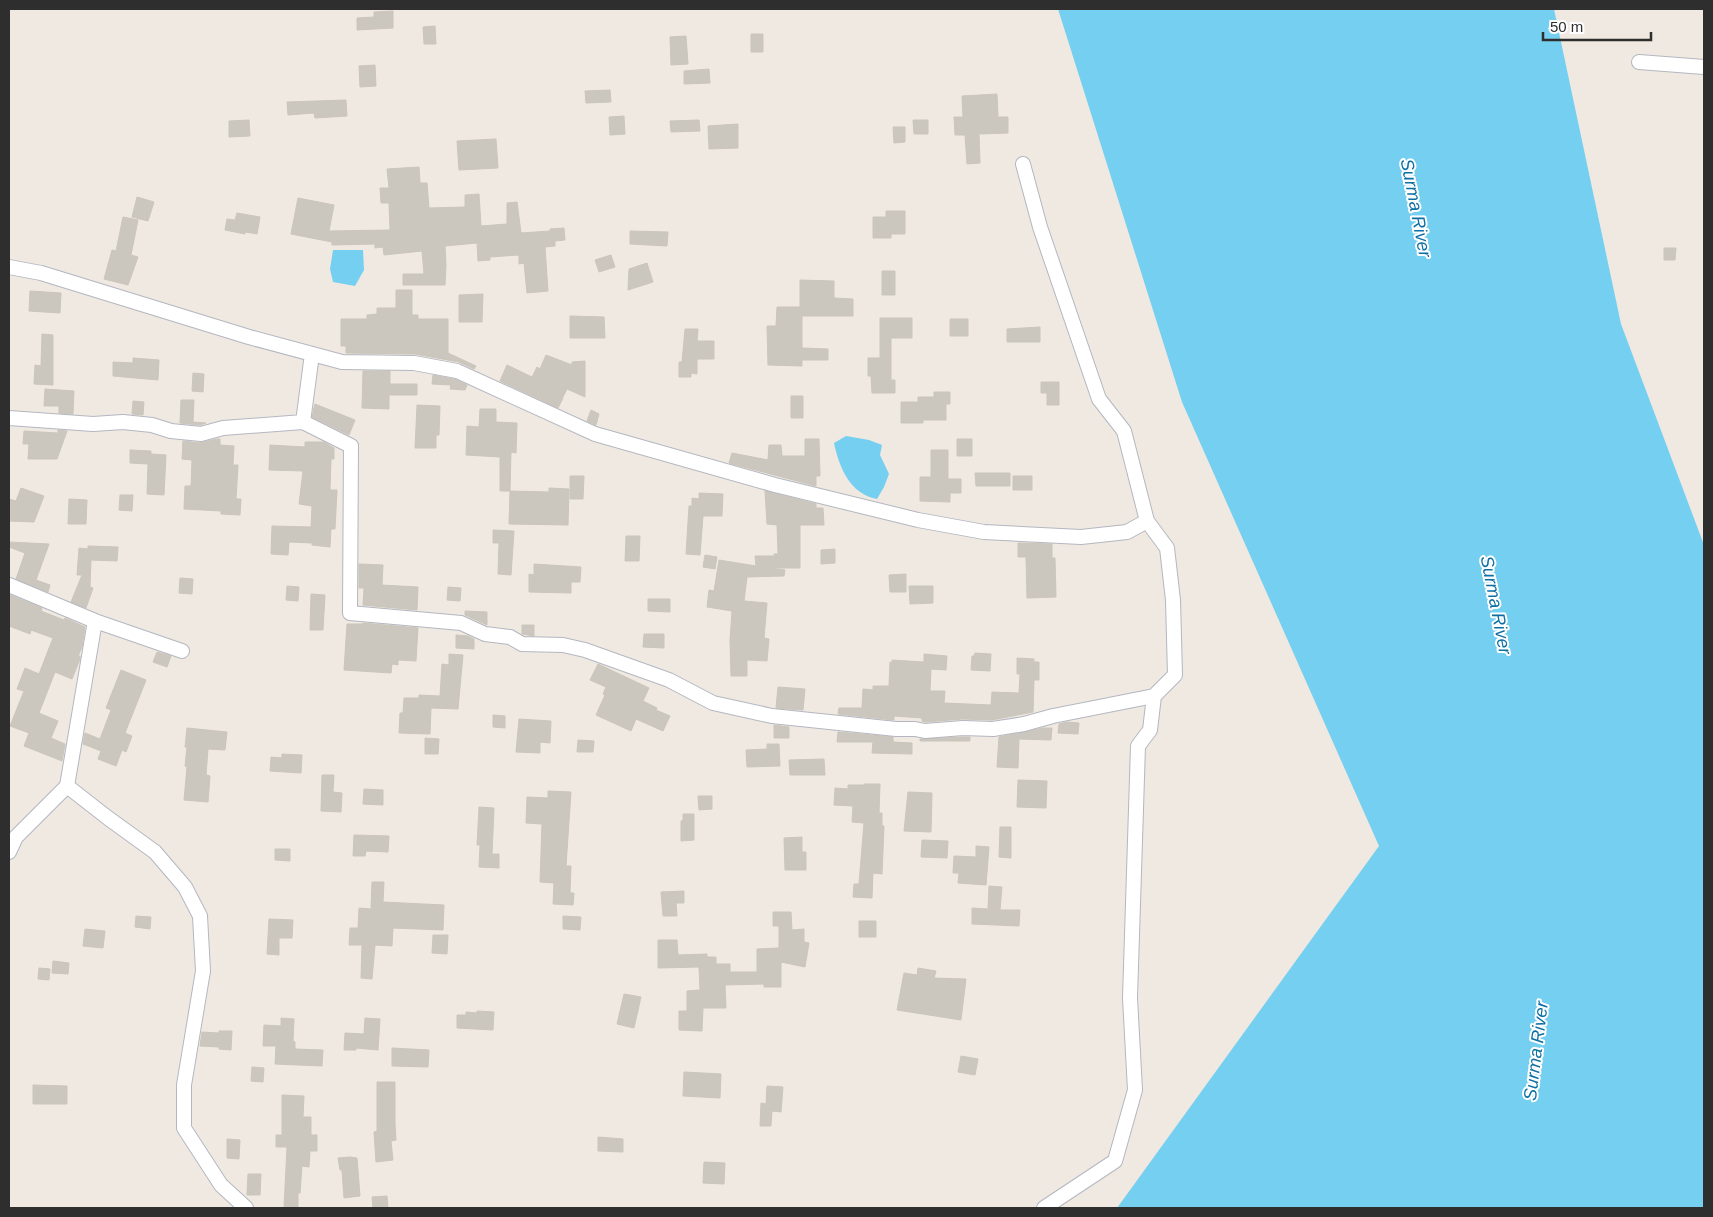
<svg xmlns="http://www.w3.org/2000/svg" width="1713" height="1217" font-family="Arial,sans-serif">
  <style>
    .water { fill: #75cff0 }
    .building { fill: #cbc7bf; stroke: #cbc5ba }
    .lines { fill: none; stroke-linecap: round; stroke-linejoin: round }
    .minor-casing { stroke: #b4b7c1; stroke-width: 16 }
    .minor { stroke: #fff; stroke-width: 14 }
    .labels { text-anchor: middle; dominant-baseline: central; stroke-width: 4; stroke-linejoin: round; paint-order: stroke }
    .water-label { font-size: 18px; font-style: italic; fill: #0d6fa3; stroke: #fff }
  </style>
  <rect width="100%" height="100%" fill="#efe9e1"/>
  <path class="water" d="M1058 9H1554L1621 324 1704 545V1208H1117L1379 846 1182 402Z
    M333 250H363L364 270 355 286 333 282 330 269Z
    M846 436 869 440 882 445 880 455 889 474 884 487 877 499C850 494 839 467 834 443Z"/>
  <path class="building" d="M393 11V28L357 30V18L374 17V12Z
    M435 26 436 44H424L423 27Z
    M751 34H763V52H751Z
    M686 36 688 64 671 65 670 37Z
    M375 65 376 86 360 87 359 66Z
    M709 69 710 83 684 84V71Z
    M610 90 611 102 586 103 585 91Z
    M997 94 998 117H1008V133L979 134 980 163 967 164 965 135H955L954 117H963L962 96Z
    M346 100 347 116 315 118 314 113 288 115 287 102Z
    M624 116 625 134 610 135 609 117Z
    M249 120 250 136 229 137V121Z
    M699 120 700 131 671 132 670 121Z
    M913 120H928V134H914Z
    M738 124V148L709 149 708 126Z
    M893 127H905V142L894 143Z
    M496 139 498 168 459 170 457 141Z
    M419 167 420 183H427L429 208 465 207V195L479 194 481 226 507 224V203L517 202 521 233 550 231V229L564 228 565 240 555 241V246L545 247 548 291 527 293 524 263 519 264V255L490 257V260L478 261 477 243 445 246 446 265 445 285H403V274H424L422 251 384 255 383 247 375 248V244L332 245V242L291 234 298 198 334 205 329 231 390 230 389 203H381L380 188H389L387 169Z
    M137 197 154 202 148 221 132 217Z
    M886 211H905V234H891V238H873V217H886Z
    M237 213 260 217 257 234 245 232V234L225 230 227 219 235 220Z
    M123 217 138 220 131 255 138 257 128 285 104 279 112 250 116 251Z
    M630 231 668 232 667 246 630 244Z
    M1664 248H1676L1675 260H1664Z
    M611 255 615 267 599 272 595 260Z
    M647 263 653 282 628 290 629 269Z
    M882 271H895V295H882Z
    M800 280 834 281V298L853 299V316H802V348L828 349V360H802V366L768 365 767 326H776L777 307H800Z
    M396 290H412V315H418V319H448V353L476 366 474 369 459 362 415 354 346 353V346H341V319H367V315L377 314V308H396Z
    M30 291 61 293 60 313 29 311Z
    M483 294 482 322H459V295Z
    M570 316 604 317 605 338H570Z
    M880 318H912V338H891V380H895V393H872L871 376H868V358H880Z
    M950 319H968V336H950Z
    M1040 327V342H1007V329Z
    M685 329H698L697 341H714V359H697V374L691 373V377H679V362H682Z
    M42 334 53 335V385L34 384 35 365 41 366Z
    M546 355 572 365V362L585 361V397L567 389 563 397H560L563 398 558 408 500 381 507 365 532 377 537 367 540 369Z
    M133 358 159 360 158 380 113 376V362L133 363Z
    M363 371H390V384H417V395H389V409L362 408Z
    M193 373 204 374 203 392 192 391Z
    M433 375 454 379 467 385 465 390 450 389 451 385 432 384Z
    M1041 382H1059V405H1047V393H1041Z
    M45 389 74 391 73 414 59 413V406H44Z
    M934 392H950V404H946V420H923V423H901V402H918V397H934Z
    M791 396H803V418H791Z
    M181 400H194L193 422 206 423 200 425 180 423Z
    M133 401 144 402 143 415 132 414Z
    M315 404 355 420 349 435 312 417Z
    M417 405 440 406 439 435H436V448H415Z
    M480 409H496V422L517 423 516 453 511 452 510 491H500V457L466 455 467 426 479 427Z
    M591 410 599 414 596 425 587 421Z
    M58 430 67 431 57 459H28L29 444H23L24 431 58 433Z
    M217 439H220V445L234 446 233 465H238L236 499H241L240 515 221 514V511L184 509 185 486H191L192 460 182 459 183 441 200 443Z
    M805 439H819L820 476H816V486L729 463 732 453 768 460 769 445H781L782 456H805Z
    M957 439H972V456H957Z
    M305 442H324L334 448V459H331L330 490H337L335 529H331L330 547 312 545V543L289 542 288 555 271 554 272 526 311 527 312 506 299 504 303 471 269 470 270 445 305 447Z
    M130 450 151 451V454L166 455 164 495 147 494 148 464 130 463Z
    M931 450H948V479H961V493H950V502L920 501V477H931Z
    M975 473H1010V486H976Z
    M570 476H584L583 499H570Z
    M1013 476H1032V490H1013Z
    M21 488 44 496 34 522 9 521V499L16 501Z
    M549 488 569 489 568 525 509 524 510 491 549 492Z
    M765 491 816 504V508H823L824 525H800V568H770L785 570 784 576 747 577 744 601 767 603 764 638 769 639 767 661 747 660V676H731L730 640 732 611 707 607 709 590 714 591 719 560 756 566 755 556H774V554H778L777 525 767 524Z
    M699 493 723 494 722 516H703L700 555 686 554 689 506H692V498L699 499Z
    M120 495H133L132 511 119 510Z
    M69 499 87 500 86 524H68Z
    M493 530 514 531 511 575 498 574 499 543H493Z
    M626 536H640L639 561H625Z
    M9 542 49 544 36 580 50 585 48 592 16 579 25 553 9 547Z
    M1018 543 1052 544V558H1055L1056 597 1027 598 1026 557H1018Z
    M88 546 118 547 117 561 91 560 90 587 93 588 86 608 71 602 82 575H77L79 548 88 549Z
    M835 549V563L821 564V550Z
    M705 555 717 557 715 569 703 567Z
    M359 564 383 565 382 585 418 587 417 610 363 605 364 588H359Z
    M534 564 581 567 580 582H571V593L529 592V574L534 575Z
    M906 574V592H890L889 575Z
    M180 578 193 579 192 594 179 593Z
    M287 586 299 587 298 601 286 600Z
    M909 586H933V603L910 604Z
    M448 587 461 588 460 601 447 600Z
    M311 594 325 595 323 630H310Z
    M10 595 42 608 41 611 64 620 65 618 85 627 82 647 78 656H80V659L72 679 55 672 39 713 58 721 51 738 65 744 62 761 24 746 29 733 10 726 24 691 17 689 25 668 39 674 53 638 31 630 30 634 9 626V600Z
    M648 599H670V612L648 611Z
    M465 611 487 612V625L465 615Z
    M363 623 418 628 416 661 398 660V665L392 664 391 673 344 670 347 624H362Z
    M522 625H534V636L522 634Z
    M644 634H664V648L643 647Z
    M456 635 468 636 474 639V649L456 648Z
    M157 652 171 656 167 667 153 662Z
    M975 653 991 654 990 671 971 670 972 656H974Z
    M449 654 463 655 458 709 431 708 430 734 399 733 400 713H403L404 698H419V695L440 696 442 664 449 665Z
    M924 654 947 656 946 670 931 669 930 691H945L944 703 991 705 992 692 1019 693 1020 674H1017V658L1034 659V662H1039V680H1034L1033 712 992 720 962 719 926 722 922 721V718L894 716V720L838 714 839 708H862L863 689 873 690V686H889L890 662 892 663V660L924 662Z
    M598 664 649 688 643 701 657 708 656 710 670 716 663 731 636 719 631 731 596 715 605 695 603 694 606 687 590 680Z
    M121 670 146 680 125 733 132 736 126 752 122 750 116 766 98 759 101 751 83 744 85 733 100 739 111 710 106 708Z
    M778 687 805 689 803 710 776 708Z
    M493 715 505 716V728L493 727Z
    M519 719 551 721 550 743 540 742V753L516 752Z
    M1067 722 1079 723 1078 734 1058 733 1059 724Z
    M774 725 789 727V738H774Z
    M187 728 227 732 225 750 208 749 206 775 210 776 208 802 184 800 187 767 185 766 187 747H185Z
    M1043 728H1052L1051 740 1019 739 1018 768 997 767 999 737Z
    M838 732 893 737V742L912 743V754L872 753 873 742H837Z
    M963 737H970V741H920V739Z
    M425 738 439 739 438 754H425Z
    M578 740 594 741 593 752H577Z
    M767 744H779L780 766 747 767 746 750 767 749Z
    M282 754 302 755 301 773 270 771 271 757 282 758Z
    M824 759 825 775H790L789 760Z
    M322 775H334L333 792 342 793 341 812 321 811Z
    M1018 780 1047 781 1046 808 1017 807Z
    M864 784H880L879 813H882V826H884L882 874 873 873 872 898 853 897 854 884H859L864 823 852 822 853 806 834 805 835 788 848 789V785H864Z
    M364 789 383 790V805L363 804Z
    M548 791 571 792 566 866H571L570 893H574L573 905 553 904 554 883 540 882 542 824 526 823 527 797 548 798Z
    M908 792 932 793 931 832 904 831Z
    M698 796H712V809L699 810Z
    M479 807 494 808 492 854H499V868L479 867 480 845H477Z
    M683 814H694V840L681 841V821L683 820Z
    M1000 827H1011V858L999 857Z
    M354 835 389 836 388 852 366 851 365 856H353Z
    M802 837V852H806V870H785L784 838Z
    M922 840 948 841 947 858 921 857Z
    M976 846 989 847 986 885 958 883 959 873H953L954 856 976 857Z
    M275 849H290V861L275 860Z
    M372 882H384L383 902 444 905 443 930 393 928 392 946 375 945 372 979 361 978 362 945H349L350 928H358L359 908 371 909Z
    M989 886 1002 887 1000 910H1020L1019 926 972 924V908L988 909Z
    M684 891V903H676L677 916H663L661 892Z
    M773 912H791L792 930 804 929V942L809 943 805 967 781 962V987H764V984L725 985 726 1008H703L702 1031 679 1030V1011H687V991L700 990 699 967 658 968V940H677L678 955 707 954V957H716V964H730V972H757V949L779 948V926H773Z
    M136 916 151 917 150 929 135 927Z
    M563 916 581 917 580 930 563 929Z
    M269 919 293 920 292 938H279V955L267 954Z
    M859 921H876V937H859Z
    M85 929 105 931 103 948 83 946Z
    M433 935H448L447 954 432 953Z
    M53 961 69 963 68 974 52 973Z
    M39 968 50 969 49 980 38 979Z
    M918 968 936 971 934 978 966 979 961 1020 897 1010 904 973 917 975Z
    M624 994 641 997 634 1028 617 1024Z
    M477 1011 494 1012 493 1030 457 1028V1015H466V1012L477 1013Z
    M281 1018 294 1019 293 1041 295 1042V1049L323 1050 322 1066 275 1064 276 1046H263L264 1025 281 1026Z
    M365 1018 380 1019 378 1050 356 1048V1050H344L345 1033 364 1034Z
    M219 1031H232L231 1050 219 1049V1047L200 1046 202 1032 219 1033Z
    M392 1048 429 1050 428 1067 392 1066Z
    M961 1056 978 1059 975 1075 958 1072Z
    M252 1067 264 1068 263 1082 251 1081Z
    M684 1072 721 1074 720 1098 683 1096Z
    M377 1082H395V1124L396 1140 391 1141 393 1160 376 1162 374 1132 377 1131Z
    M33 1085 67 1086V1104H33Z
    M767 1086 783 1087 781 1112 772 1111 771 1126H760L761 1103 766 1104Z
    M282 1095 304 1096 303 1117H311V1135H317V1151H310L309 1167 302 1166 300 1193H298V1208H284L287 1147H276V1135H282Z
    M598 1137 623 1139V1152L598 1151Z
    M227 1139 240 1140 239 1159 227 1158Z
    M350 1157 357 1158 360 1196 344 1198 342 1170H340L338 1158Z
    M704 1162 725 1163 724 1184 703 1183Z
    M248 1174H261L260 1195H247Z
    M387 1196 388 1208H373L372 1197Z"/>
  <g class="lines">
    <defs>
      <path id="minor" d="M1639 62 1704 67
        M1023 164 1040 227 1099 399 1124 431 1147 521 1167 548 1173 600 1175 675 1154 696 1150 730 1138 746 1130 998 1135 1090 1115 1161 1044 1208
        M9 267 41 273 249 337 342 362 414 363 457 371 595 434 775 485 918 520 984 532 1081 537 1127 532 1147 521
        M312 354 303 422 351 446 350 613 461 623 485 634 510 637 522 644 563 645 585 650 669 680 713 703 772 716 896 729H915L925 731 963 728 993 729 1024 724 1053 716 1154 696
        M9 418 93 424 123 422 152 425 171 431 201 434 223 428 303 422
        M9 585 95 621 182 651
        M67 786 108 818 155 852 185 887 200 916 203 971 184 1085V1128L221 1185 246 1208
        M9 852 16 837 67 786 95 621"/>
    </defs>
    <use href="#minor" class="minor-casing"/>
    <use href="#minor" class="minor"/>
  </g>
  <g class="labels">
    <g class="water-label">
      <text transform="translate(1416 208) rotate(79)">Surma River</text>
      <text transform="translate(1496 605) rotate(79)">Surma River</text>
      <text transform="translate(1536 1051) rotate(-83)">Surma River</text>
    </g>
  </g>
  <rect width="1713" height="1217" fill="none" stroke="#2e2e2e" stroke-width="20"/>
  <path d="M1543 32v8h108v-8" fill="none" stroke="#2e2e2e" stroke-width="2.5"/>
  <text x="1550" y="32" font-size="15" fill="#2e2e2e" stroke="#ffffff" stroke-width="4" paint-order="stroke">50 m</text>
</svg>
